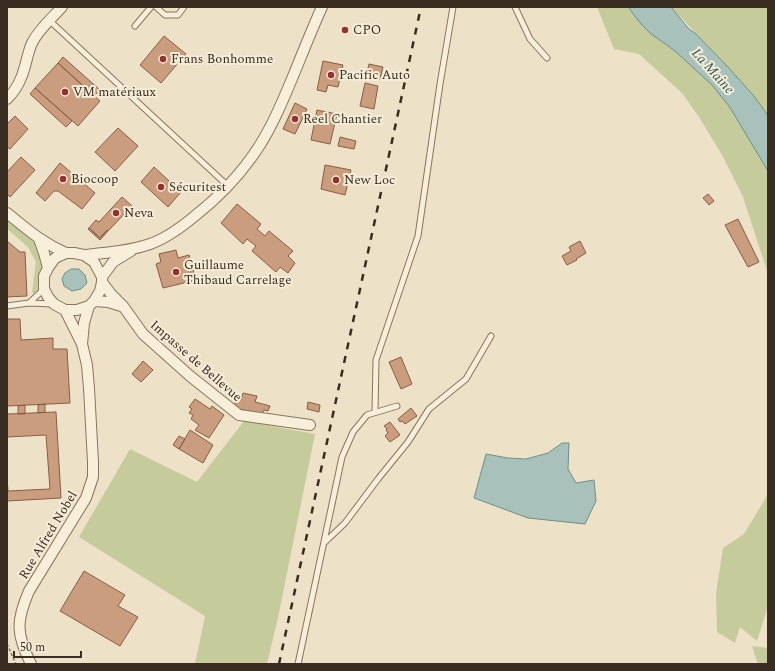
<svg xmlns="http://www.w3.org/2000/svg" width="775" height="671" font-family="Spectral,serif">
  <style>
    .green { fill: #c6cb9b }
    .water { fill: #a8c1ba; stroke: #6f9087 }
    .building { fill: #ca9d7e; stroke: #875e44 }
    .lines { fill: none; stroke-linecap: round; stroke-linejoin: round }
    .lane-casing { stroke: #88745d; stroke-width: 7 }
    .street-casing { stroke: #88745d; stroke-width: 12 }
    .path { stroke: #88745d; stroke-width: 1.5; stroke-dasharray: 3 2; stroke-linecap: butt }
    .lane { stroke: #f8efda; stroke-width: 5 }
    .street { stroke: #f8efda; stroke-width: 10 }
    .rail { stroke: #392c20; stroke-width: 2.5; stroke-dasharray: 7 7; stroke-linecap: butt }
    .poi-dot { fill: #952f30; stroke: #f5ecd7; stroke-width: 1.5 }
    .labels { text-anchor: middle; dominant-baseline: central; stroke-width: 4; stroke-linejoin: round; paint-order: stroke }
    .poi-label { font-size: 13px; fill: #392c20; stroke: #f5ecd7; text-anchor: start }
    .street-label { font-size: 13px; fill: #392c20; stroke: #f5ecd7 }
    .water-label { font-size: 14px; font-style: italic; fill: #305856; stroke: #f5ecd7 }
  </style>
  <rect width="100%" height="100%" fill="#ede2c7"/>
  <path class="green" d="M597 7H635L727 96 768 161V274L743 197 722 155 699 117 682 93 639 54 614 49Z
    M671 7H768V116L762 107 728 67Z
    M7 218 21 230 38 246 44 260 41 268 39 287 34 294 32 292 36 262 28 247 7 229Z
    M244 421 315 434 279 613 267 664H195L205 616 79 537 130 449 197 482Z
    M768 494V606L757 641 740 627 735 643 717 632 716 593 723 548 744 534Z
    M752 646 768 648V664H758Z"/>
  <path class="water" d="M628 7H671L689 29 695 33 728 67 753 95 762 107 768 116V171L729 106 712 85 675 51 650 33 641 24Z
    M71 269H79L85 275 87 283 81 289 72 291 64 286 62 279 65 273Z
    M562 443H569L568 469 576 483 594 480 596 501 585 524 528 518 474 498 486 454 508 458 526 459 548 453Z"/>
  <path class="building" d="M164 36 186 54 161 83 140 65Z
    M63 57 100 90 94 96 58 63Z
    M323 61 343 65 338 87 328 85 326 92 317 90Z
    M58 63 100 101 78 126 35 88Z
    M369 64 383 67 380 79 366 76Z
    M365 83 378 86 374 109 360 106Z
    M35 88 72 121 66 127 30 94Z
    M295 103 307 109 295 134 283 129Z
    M317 110 337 114 330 144 311 140Z
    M15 116 28 129 10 149 7 147V124Z
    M118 128 138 146 115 171 95 152Z
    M340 137 356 141 354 149 338 146Z
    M21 157 35 170 10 197 7 194V172Z
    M60 163 95 193 82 209 58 191H54L45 201 36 193Z
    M325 165 351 170 345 195 321 189Z
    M154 167 181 192 168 207 141 182Z
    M708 194 714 201 709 205 703 198Z
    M122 197 132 206 108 231 107 230 100 238 89 228 88 229 96 220 99 222Z
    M237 204 261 224 257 229 265 236 269 231 293 251 288 256 295 263 288 273 280 267 276 272 252 251 256 246 247 239 243 244 221 223Z
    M738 219 759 262 748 267 725 225Z
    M89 228 100 238 107 230 108 231 100 240 88 229Z
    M7 241 20 252H25L27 296 7 297Z
    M580 241 586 253 576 259 577 260 567 265 562 256 571 251 569 247Z
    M176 250 178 258 189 255 196 280 163 288 156 264 161 262 159 254Z
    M7 319H20L21 340 53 338V349H67L70 403 7 406Z
    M401 357 412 384 401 389 389 362Z
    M143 361 153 370 141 382 132 374Z
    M243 393 257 396 255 402 270 406 268 411 264 410 262 414 234 408 236 399 241 400Z
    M195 399 210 409 212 406 224 415 209 438 195 430 199 425 191 419 193 415 189 413 192 409 189 407Z
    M308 402 320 405 319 412 307 409Z
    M45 404V412L38 413V405Z
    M25 405V414H18V406Z
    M411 408 417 416 405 424 402 421 400 422 398 419Z
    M56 412 61 498 7 501V477L8 491 50 489 46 435 7 437V414Z
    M390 422 400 435 390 442 385 436 388 433 386 430 387 429 384 426Z
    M190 430 213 445 203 463 179 449Z
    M179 436 185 439 179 449 173 445Z
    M84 571 125 595 118 606 138 617 120 646 60 611Z"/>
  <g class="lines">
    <defs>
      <path id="lane" d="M156 7 165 15H178L184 7
        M515 7 530 39 547 58
        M50 21 228 186
        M135 26 151 7
        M29 303 44 289
        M7 306 29 303 53 304
        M375 412 376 360 418 236 440 84 453 7
        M325 542 345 523 378 479 408 442 429 409 466 379 491 336
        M298 664 342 457 353 432 367 415 397 406"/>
      <path id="street" d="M7 99C13 93 18 86 21 78 26 67 27 54 32 43 39 29 52 18 62 7
        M7 213C26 228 42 243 66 253
        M39 239 44 253 48 268 44 276V289L48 297 54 304 65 310H77L89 306 94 301 100 291 102 282V277L94 262 84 255 74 253H66L55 258 48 268
        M84 255C105 253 130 251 150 244 167 238 183 226 196 215 220 196 241 174 258 148 273 125 283 100 294 74 303 52 312 29 322 7
        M102 277 113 262 131 251
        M102 282 111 294 123 306 143 334 190 376 239 415 310 425
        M94 301 108 302 121 306
        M82 344 84 323 89 306
        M31 664C16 634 16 621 29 591L86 498 93 477V462L89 388 87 365 82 344 65 310"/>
    </defs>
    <use href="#lane" class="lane-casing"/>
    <use href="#street" class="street-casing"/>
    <path class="path" d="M7 644 16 664"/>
    <use href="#lane" class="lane"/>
    <use href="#street" class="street"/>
    <path class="rail" d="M279 664 421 7"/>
  </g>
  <g class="poi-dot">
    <circle cx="345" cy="30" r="4"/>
    <circle cx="163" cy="59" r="4"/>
    <circle cx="331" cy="75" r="4"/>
    <circle cx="65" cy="92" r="4"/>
    <circle cx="295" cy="119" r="4"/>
    <circle cx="63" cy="179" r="4"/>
    <circle cx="336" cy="180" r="4"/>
    <circle cx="161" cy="187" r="4"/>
    <circle cx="116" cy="213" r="4"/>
    <circle cx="176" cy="272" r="4"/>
  </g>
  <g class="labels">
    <g class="poi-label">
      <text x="353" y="30">CPO</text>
      <text x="171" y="59">Frans Bonhomme</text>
      <text x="339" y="75">Pacific Auto</text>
      <text x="73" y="92">VM matériaux</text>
      <text x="303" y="119">Reel Chantier</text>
      <text x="71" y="179">Biocoop</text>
      <text x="344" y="180">New Loc</text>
      <text x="169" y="187">Sécuritest</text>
      <text x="124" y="213">Neva</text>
      <text x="184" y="265">Guillaume<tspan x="184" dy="15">Thibaud Carrelage</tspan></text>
    </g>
    <g class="street-label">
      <text transform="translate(196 361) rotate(41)">Impasse de Bellevue</text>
      <text transform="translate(48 535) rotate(-59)">Rue Alfred Nobel</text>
    </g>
    <g class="water-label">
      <text transform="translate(713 71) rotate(48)">La Maine</text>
    </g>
  </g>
  <rect width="775" height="671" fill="none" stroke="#392c20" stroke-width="16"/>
  <path d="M14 651v6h67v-6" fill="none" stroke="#392c20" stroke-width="2"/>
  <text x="20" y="651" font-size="12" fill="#392c20" stroke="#f5ecd7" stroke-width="3" paint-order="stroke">50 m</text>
</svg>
